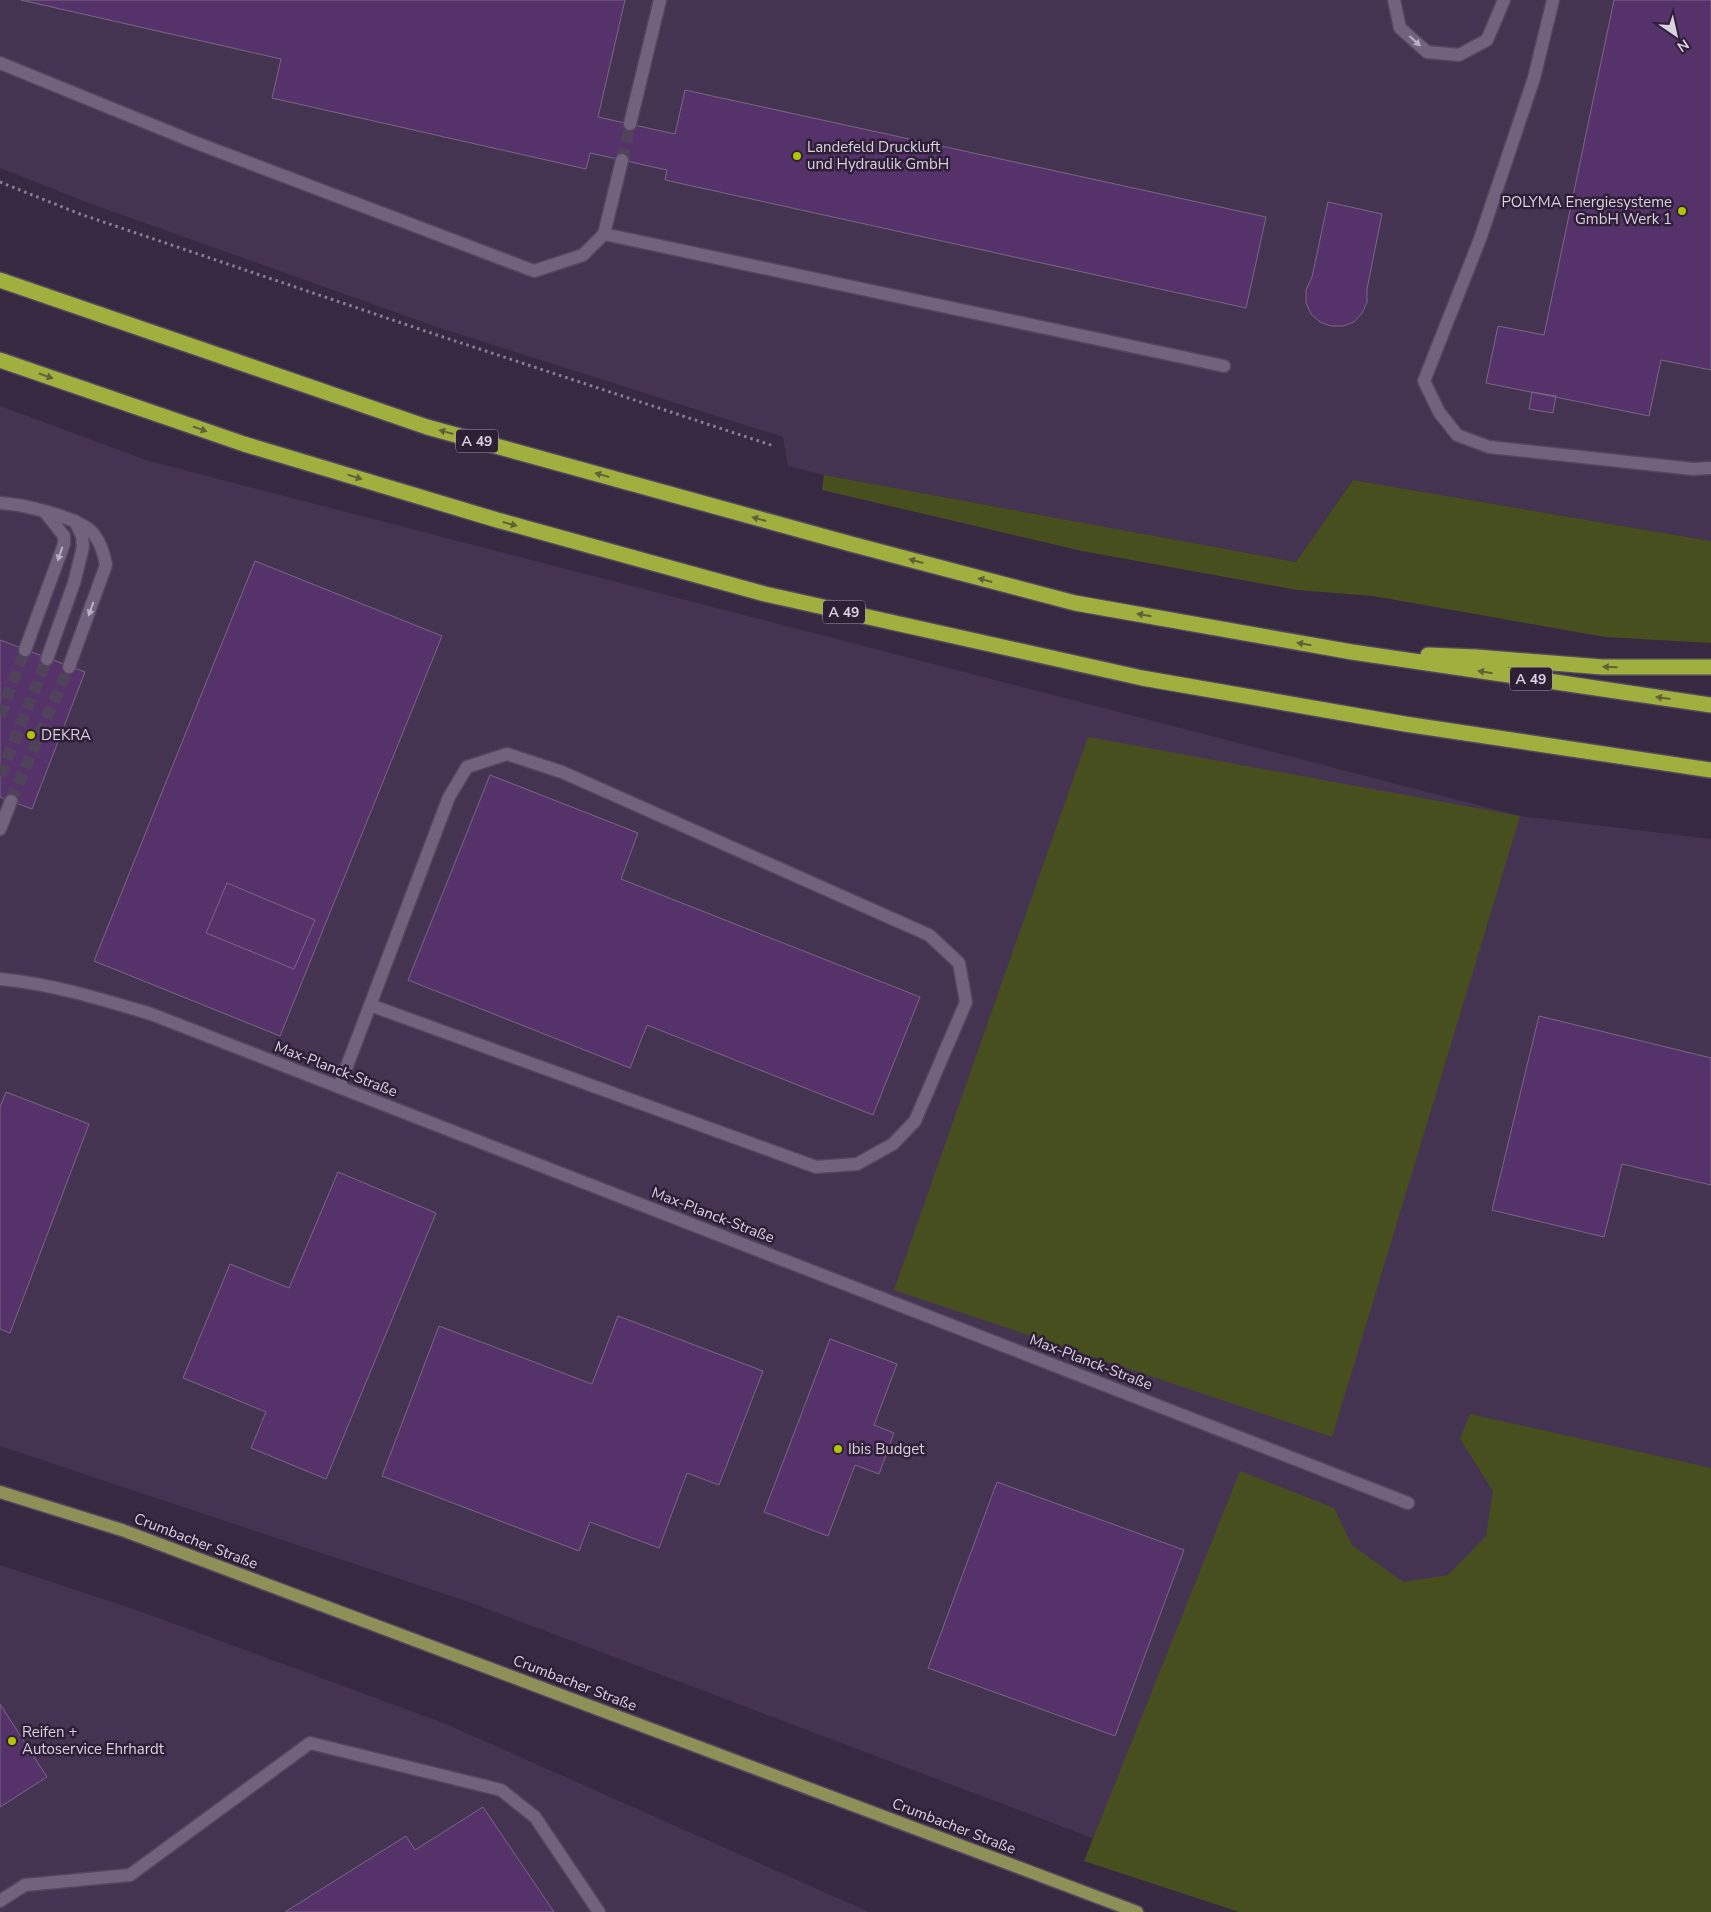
<svg xmlns="http://www.w3.org/2000/svg" width="1711" height="1912" font-family="'Nunito Sans',sans-serif">
  <style>
    .built { fill: #453451 }
    .green { fill: #474f1e }
    .building { fill: #55326a; stroke: #786783 }
    .lines { fill: none; stroke-linecap: round; stroke-linejoin: round }
    .minor-tunnel { stroke: #50425a; stroke-width: 12; stroke-dasharray: 12 6; stroke-linecap: butt }
    .minor-casing { stroke: #53475c; stroke-width: 15 }
    .major-casing { stroke: #53475c; stroke-width: 15 }
    .highway-casing { stroke: #53475c; stroke-width: 18 }
    .path { stroke: #8b7f93; stroke-width: 3; stroke-dasharray: 2.5 4; stroke-linecap: butt }
    .minor { stroke: #72627e; stroke-width: 12 }
    .major { stroke: #8d9158; stroke-width: 12 }
    .highway { stroke: #9fb03f; stroke-width: 15 }
    .oneway { fill: #bbb0c3 }
    .oneway2 { fill: #61603b }
    .poi-dot { fill: #b0c503; stroke: #2e1f37; stroke-width: 2 }
    .labels { text-anchor: middle; dominant-baseline: central; stroke-width: 5; stroke-linejoin: round; paint-order: stroke }
    .shield { fill: #2e1f37; stroke: #a69cae; stroke-width: 1 }
    .shield-label { font-size: 14px; font-weight: bold; fill: #dad1e1 }
    .poi-label { font-size: 15px; fill: #dad1e1; stroke: #2e1f37; text-anchor: start }
    .street-label { font-size: 15px; fill: #dad1e1; stroke: #2e1f37 }
  </style>
  <rect width="100%" height="100%" fill="#382942"/>
  <path class="built" d="M0 0H1711V541L1353 480 1296 562 824 475 788 466 783 437 437 327 86 202 0 168Z
    M0 406 149 461 1520 816 1711 839V1912H1288L469 1602 0 1446Z
    M0 1565 139 1611 446 1724 869 1912H0Z"/>
  <path class="green" d="M824 475 1296 562 1353 480 1711 541V643L1605 637 1373 596 1297 590 1082 551 822 490Z
    M1088 737 1520 816 1332 1437 894 1290Z
    M1470 1414 1711 1468V1912H1239L1084 1861 1240 1471 1334 1508 1352 1545 1403 1582 1448 1575 1486 1536 1493 1491 1460 1439Z"/>
  <path class="building" d="M21 0H625L598 117 675 134 685 90 1266 217 1246 308 665 180 667 170 590 153 586 169 272 98 281 59Z
    M1614 0H1711V370L1661 360 1649 416 1486 383 1498 326 1544 335Z
    M1328 202 1382 214 1367 289V302L1362 313 1354 322 1343 326H1331L1320 322 1311 314 1306 303V290L1312 277Z
    M1532 392 1556 396 1553 413 1529 409Z
    M255 561 442 636 280 1036 94 961Z
    M0 640 85 672 32 809 0 797Z
    M490 775 638 833 621 879 920 997 873 1115 647 1025 630 1068 408 980Z
    M227 883 315 920 294 969 206 933Z
    M1539 1016 1711 1058V1185L1622 1164 1604 1237 1492 1210Z
    M6 1092 89 1124 10 1333 0 1329V1107Z
    M338 1172 436 1213 326 1479 251 1448 266 1412 183 1378 230 1264 289 1288Z
    M618 1316 763 1371 719 1485 687 1473 659 1548 590 1522 579 1551 382 1476 439 1326 592 1384Z
    M830 1339 897 1364 874 1425 894 1433 879 1474 855 1465 828 1536 764 1512Z
    M997 1482 1184 1550 1115 1736 928 1668Z
    M0 1704 47 1777 0 1807Z
    M483 1807 554 1912H285L406 1836 415 1850Z"/>
  <g class="lines">
    <path class="minor-tunnel" d="M622 160 630 124
      M0 716 25 650
      M0 776 47 659
      M11 801 69 667"/>
    <defs>
      <path id="minor" d="M1394 0 1400 28 1427 52 1459 55 1487 40 1504 0
        M1553 0 1534 78 1480 239 1424 381 1439 412 1457 435 1489 447 1693 469 1711 468
        M0 63 194 142 534 271 583 255 604 234 622 160
        M630 124 660 0
        M604 234 1224 366
        M0 503C22 504 78 517 93 533 101 543 104 553 106 565L69 667
        M25 650 64 544V536L45 512
        M47 659 74 583 83 547 82 536 75 521
        M0 829 11 801
        M0 979C52 984 101 999 151 1014L1408 1503
        M339 1087 449 797 467 767 507 754 562 772 929 935 959 963 966 1002 915 1121 893 1144 857 1164 816 1167 370 1005
        M0 1901 25 1885 130 1875 310 1743 501 1790 535 1817 599 1912"/>
      <path id="major" d="M0 1492 122 1530 1137 1912"/>
      <path id="highway" d="M0 280 427 427 851 544 1075 603 1352 652 1711 705
        M0 360 244 444 497 520 765 594 1142 678 1405 724 1711 770
        M1428 655 1476 657 1602 667H1711"/>
    </defs>
    <use href="#minor" class="minor-casing"/>
    <use href="#major" class="major-casing"/>
    <use href="#highway" class="highway-casing"/>
    <path class="path" d="M0 182 80 214 434 334 774 446"/>
    <use href="#minor" class="minor"/>
    <use href="#major" class="major"/>
    <use href="#highway" class="highway"/>
  </g>
  <defs><path id="oneway-solid" d="M-6-.8H1V-3.2L6.5 0L1 3.2V.8H-6Z" transform="scale(1.25)"/></defs>
  <g class="oneway">
    <use href="#oneway-solid" transform="translate(1415 41) rotate(42)"/>
    <use href="#oneway-solid" transform="translate(60 554) rotate(109)"/>
    <use href="#oneway-solid" transform="translate(91 609) rotate(110)"/>
  </g>
  <g class="oneway2">
    <use href="#oneway-solid" transform="translate(46 376) rotate(19)"/>
    <use href="#oneway-solid" transform="translate(200 429) rotate(19)"/>
    <use href="#oneway-solid" transform="translate(446 432) rotate(-164)"/>
    <use href="#oneway-solid" transform="translate(602 475) rotate(-164)"/>
    <use href="#oneway-solid" transform="translate(355 477) rotate(17)"/>
    <use href="#oneway-solid" transform="translate(759 519) rotate(-164)"/>
    <use href="#oneway-solid" transform="translate(510 524) rotate(15)"/>
    <use href="#oneway-solid" transform="translate(916 561) rotate(-165)"/>
    <use href="#oneway-solid" transform="translate(985 580) rotate(-165)"/>
    <use href="#oneway-solid" transform="translate(1144 615) rotate(-170)"/>
    <use href="#oneway-solid" transform="translate(1304 644) rotate(-170)"/>
    <use href="#oneway-solid" transform="translate(1610 667) rotate(-179)"/>
    <use href="#oneway-solid" transform="translate(1485 672) rotate(-171)"/>
    <use href="#oneway-solid" transform="translate(1663 698) rotate(-172)"/>
  </g>
  <g class="poi-dot">
    <circle cx="797" cy="156" r="5"/>
    <circle cx="1682" cy="211" r="5"/>
    <circle cx="31" cy="735" r="5"/>
    <circle cx="838" cy="1449" r="5"/>
    <circle cx="12" cy="1741" r="5"/>
  </g>
  <g class="labels">
    <g class="shield">
      <rect x="456" y="429.5" width="42" height="23" rx="4"/>
      <rect x="823" y="600.5" width="42" height="23" rx="4"/>
      <rect x="1510" y="667.5" width="42" height="23" rx="4"/>
    </g>
    <g class="shield-label">
      <text x="477" y="441">A 49</text>
      <text x="844" y="612">A 49</text>
      <text x="1531" y="679">A 49</text>
    </g>
    <g class="poi-label">
      <text x="807" y="147">Landefeld Druckluft<tspan x="807" dy="17">und Hydraulik GmbH</tspan></text>
      <text x="1672" y="202" text-anchor="end">POLYMA Energiesysteme<tspan x="1672" dy="17">GmbH Werk 1</tspan></text>
      <text x="41" y="735">DEKRA</text>
      <text x="848" y="1449">Ibis Budget</text>
      <text x="22" y="1732">Reifen +<tspan x="22" dy="17">Autoservice Ehrhardt</tspan></text>
    </g>
    <g class="street-label">
      <text transform="translate(336 1069) rotate(21)">Max-Planck-Straße</text>
      <text transform="translate(713 1215) rotate(21)">Max-Planck-Straße</text>
      <text transform="translate(1091 1362) rotate(21)">Max-Planck-Straße</text>
      <text transform="translate(196 1541) rotate(21)">Crumbacher Straße</text>
      <text transform="translate(575 1683) rotate(21)">Crumbacher Straße</text>
      <text transform="translate(954 1826) rotate(21)">Crumbacher Straße</text>
    </g>
  </g>
  <g transform="translate(1676 35) rotate(146)" stroke="#2e1f37" stroke-width="4" paint-order="stroke">
  <path d="M0-4L9 19L0 12L-9 19Z" fill="#dad1e1"/>
  <text y="-8" font-size="14" font-weight="bold" text-anchor="middle" fill="#dad1e1">N</text>
  </g>
</svg>
